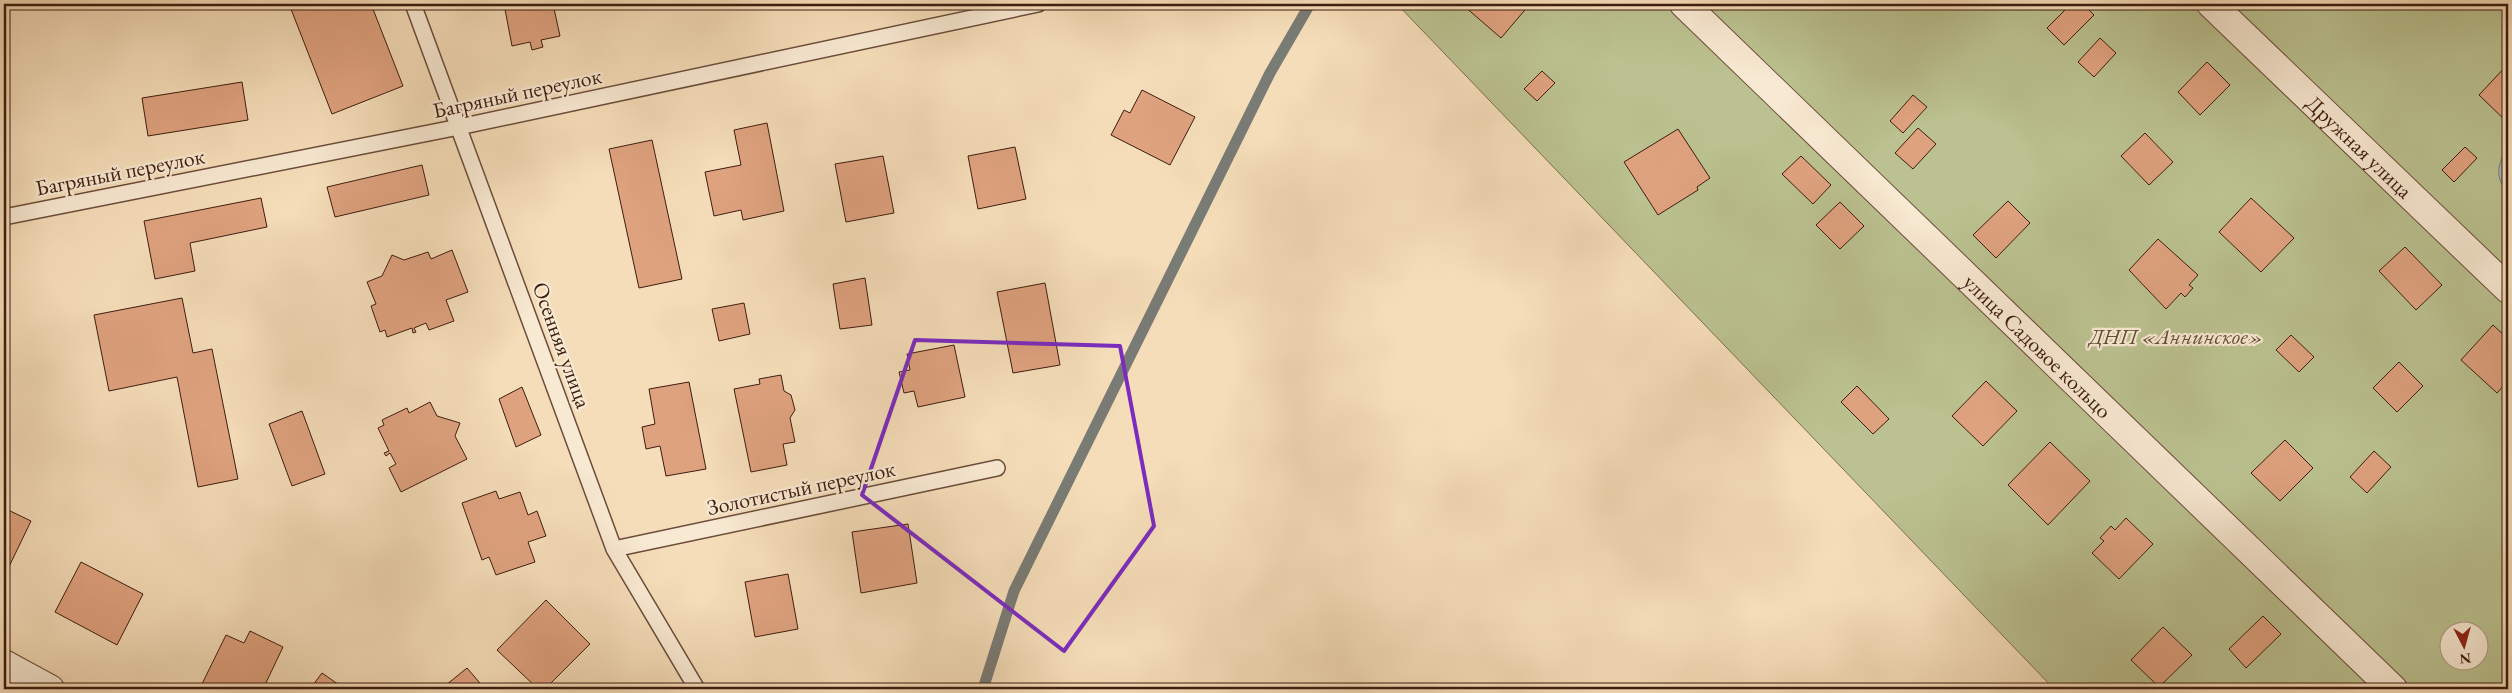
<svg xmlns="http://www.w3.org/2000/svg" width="2512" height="693" font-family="'EB Garamond',serif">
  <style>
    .green { fill: #bbc190; stroke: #7c6e50; fill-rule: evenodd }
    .water { fill: #a0bab9; stroke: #797b75 }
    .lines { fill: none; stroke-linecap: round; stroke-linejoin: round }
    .stream { stroke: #797b75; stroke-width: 11 }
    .building { fill: #dfa27f; stroke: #3e1c0f }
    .service-casing { stroke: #6c4c3a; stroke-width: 18 }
    .minor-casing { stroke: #6c4c3a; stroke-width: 30 }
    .service { stroke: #f8e9d2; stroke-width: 15 }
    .minor { stroke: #f8e9d2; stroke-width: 28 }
    .marked { fill: none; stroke: #7b2cbf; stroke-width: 4; stroke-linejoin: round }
    .labels { text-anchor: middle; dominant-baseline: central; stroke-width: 4.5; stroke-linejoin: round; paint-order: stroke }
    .street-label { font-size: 22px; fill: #3e1c0f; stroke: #f8e9d2 }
    .park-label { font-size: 22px; font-style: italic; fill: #644e36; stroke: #f8e9d2 }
  </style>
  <rect width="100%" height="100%" fill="#f5ddb9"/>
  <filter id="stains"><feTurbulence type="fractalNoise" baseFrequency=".004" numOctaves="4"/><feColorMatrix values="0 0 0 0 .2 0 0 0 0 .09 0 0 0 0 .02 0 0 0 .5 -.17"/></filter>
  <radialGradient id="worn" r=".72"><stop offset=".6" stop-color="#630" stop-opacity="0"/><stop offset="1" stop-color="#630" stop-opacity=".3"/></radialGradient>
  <path class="green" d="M1397 4H2508V689H2054ZM2450 630H2480V660H2450Z"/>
  <path class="water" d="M2508 146V187L2504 188C2494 172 2500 161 2508 146Z"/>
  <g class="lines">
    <path class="stream" d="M983 689 1014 591 1270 73 1310 4"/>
  </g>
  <path class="building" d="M289 4H371L403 86 332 114Z
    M504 4H553L560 36 541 40 543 47 532 50 530 42 512 46Z
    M1466 4H1530L1501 38 1464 6Z
    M2071 4H2083L2094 15 2064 45 2047 28Z
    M2100 38 2116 53 2094 77 2078 62Z
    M2207 62 2230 85 2200 115 2178 92Z
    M2508 64V122H2507L2479 95Z
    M1542 71 1555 83 1537 101 1524 89Z
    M242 82 248 120 148 136 142 98Z
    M1142 90 1195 117 1170 165 1111 135 1124 110 1130 113Z
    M1913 95 1927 107 1903 133 1890 121Z
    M767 123 784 211 743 220 741 210 714 216 705 172 741 165 734 130Z
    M1918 128 1936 144 1913 169 1895 153Z
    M1678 129 1710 178 1697 187 1698 190 1658 215 1624 162Z
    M2145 133 2173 162 2149 185 2121 156Z
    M652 140 682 279 639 288 609 149Z
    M1015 147 1026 199 978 209 968 156Z
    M2465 147 2477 158 2454 182 2442 170Z
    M883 156 894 213 846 222 835 164Z
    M1801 156 1831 185 1813 204 1782 174Z
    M422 165 429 195 335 217 327 187Z
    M261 198 267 227 190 243 195 271 155 279 144 221Z
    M2251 198 2294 238 2261 272 2219 232Z
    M2008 201 2030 223 1996 258 1973 235Z
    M1840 202 1864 226 1840 249 1816 225Z
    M2158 239 2198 275 2189 285 2193 288 2185 297 2181 293 2166 309 2129 270Z
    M2405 247 2442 285 2416 310 2379 271Z
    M452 250 468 292 446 300 454 321 429 330 426 323 414 328 416 332 413 333 412 328 387 337 385 330 380 332 371 306 376 304 367 282 382 276 392 255 404 260 428 252 431 259Z
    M865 278 872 325 840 329 833 284Z
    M1045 283 1060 365 1013 373 997 292Z
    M182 298 193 353 212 349 238 479 198 487 177 377 109 391 94 315Z
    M744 303 750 334 719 341 712 309Z
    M2493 325 2508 339V381L2497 393 2461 360Z
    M2291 335 2314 357 2299 372 2276 350Z
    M954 345 965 397 918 407 914 391 904 393 899 372 910 370 907 354Z
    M2399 362 2423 386 2397 412 2373 388Z
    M781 375 784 391 791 395 795 410 790 418 795 442 783 444 787 465 751 472 734 389 760 384 759 379Z
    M1986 381 2017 411 1983 446 1952 416Z
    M689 382 706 469 666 476 660 446 646 449 642 427 655 424 649 389Z
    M1857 386 1889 419 1873 434 1841 402Z
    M522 387 541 435 516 447 499 399Z
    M430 402 437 416 460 423 455 436 467 459 401 492 389 468 396 464 390 453 386 456 384 453 389 451 378 428 384 425 382 420 407 408 409 413Z
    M302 411 325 474 292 486 269 424Z
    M2285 440 2313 468 2280 501 2251 473Z
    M2050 442 2090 481 2048 525 2008 485Z
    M2374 451 2391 467 2367 493 2350 477Z
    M496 491 499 499 520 492 528 515 537 511 546 536 528 542 535 562 496 575 489 557 482 560 462 503Z
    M4 508 31 521 4 577Z
    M2126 518 2153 544 2119 579 2092 553 2104 541 2100 538 2111 526 2115 530Z
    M908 524 917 583 861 593 852 532Z
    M81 562 143 594 117 645 55 612Z
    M788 574 798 629 755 637 745 582Z
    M546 600 590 644 545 689H538L497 650Z
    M2263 616 2281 634 2246 668 2229 649Z
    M2163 627 2192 655 2159 687 2131 660Z
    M250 631 283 647 263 689H208L201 686 226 635 244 643Z
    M467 668 485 689H441Z
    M322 673 345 689H310Z"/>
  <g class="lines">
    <defs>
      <path id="service" d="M413 4 614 549 697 689
        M4 217 459 127 1038 4
        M614 549 997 468"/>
      <g id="minor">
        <path id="s1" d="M1684 4 2393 689"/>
        <path id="s2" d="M2211 4 2508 289"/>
        <path d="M4 664 50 689"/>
      </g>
    </defs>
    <use href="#service" class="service-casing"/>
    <use href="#minor" class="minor-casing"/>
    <use href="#service" class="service"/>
    <use href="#minor" class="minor"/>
  </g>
  <path class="marked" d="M915 340 1120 346 1154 526 1064 651 862 495Z"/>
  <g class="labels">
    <g class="street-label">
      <text transform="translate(517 93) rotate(-12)">Багряный переулок</text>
      <text stroke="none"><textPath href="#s2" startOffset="206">Дружная улица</textPath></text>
      <text transform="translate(120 172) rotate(-11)">Багряный переулок</text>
      <text transform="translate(562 345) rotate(70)">Осенняя улица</text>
      <text stroke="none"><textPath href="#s1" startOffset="492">улица Садовое кольцо</textPath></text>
      <text transform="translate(801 488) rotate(-12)">Золотистый переулок</text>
    </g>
    <g class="park-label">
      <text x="2176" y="336">ДНП «Аннинское»</text>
    </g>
  </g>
  <rect width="2512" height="693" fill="none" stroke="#f5ddb9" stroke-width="20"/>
  <rect x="5" y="5" width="2502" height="683" fill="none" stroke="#3e1c0f" stroke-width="2.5"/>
  <rect x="10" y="10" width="2492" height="673" fill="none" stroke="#3e1c0f"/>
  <g transform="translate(2464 646) rotate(174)"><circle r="24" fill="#f8e9d2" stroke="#ae9784"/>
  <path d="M0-4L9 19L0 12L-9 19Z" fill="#8f2418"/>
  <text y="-8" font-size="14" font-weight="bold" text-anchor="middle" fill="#3e1c0f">N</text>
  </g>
  <rect width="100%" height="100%" filter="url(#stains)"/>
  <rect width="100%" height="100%" fill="url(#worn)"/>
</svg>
